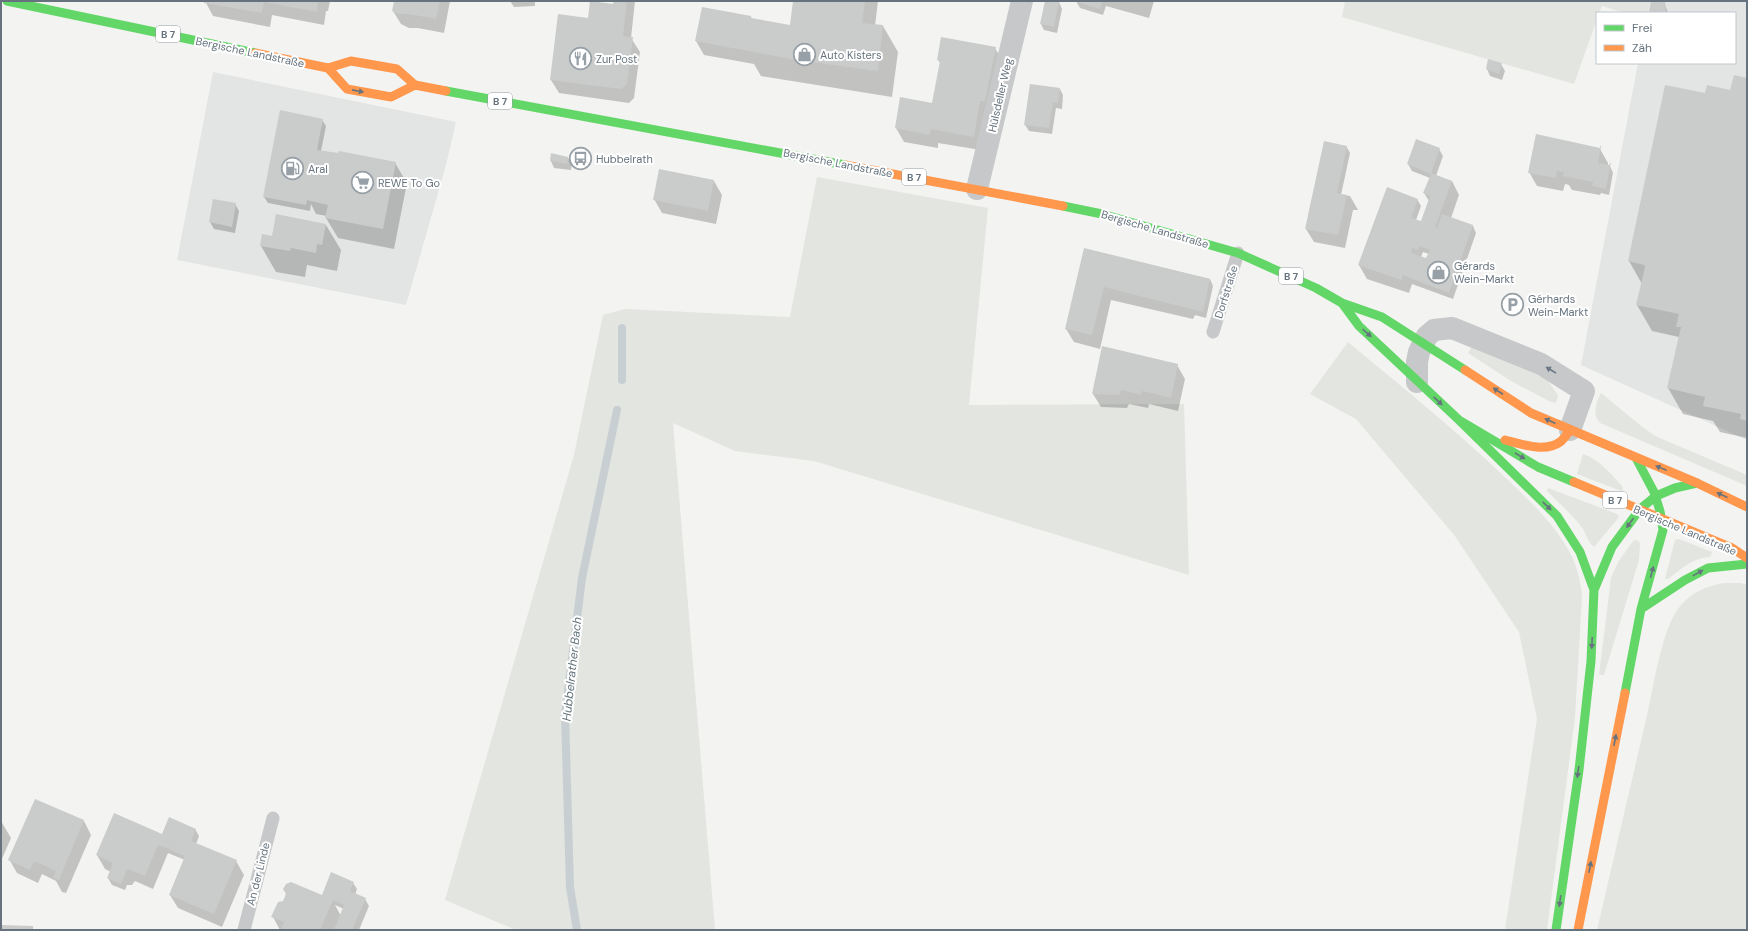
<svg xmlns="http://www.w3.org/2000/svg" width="1748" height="931" font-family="'DM Sans',sans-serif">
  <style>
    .built { fill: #e3e4e4 }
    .green { fill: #e2e5e0 }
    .shadow { fill: #0003; fill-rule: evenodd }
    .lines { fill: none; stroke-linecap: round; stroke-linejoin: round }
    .stream { stroke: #c8cfd2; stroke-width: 8 }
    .building { fill: #cacbcb; fill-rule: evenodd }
    .lane { stroke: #c7c8c9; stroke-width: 13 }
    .street { stroke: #c7c8c9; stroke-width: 22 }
    .fast { stroke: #63d668; stroke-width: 9 }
    .slow { stroke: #ff974d; stroke-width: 9 }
    .oneway { fill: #66737e }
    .oneway2 { fill: #6b7782 }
    .labels { text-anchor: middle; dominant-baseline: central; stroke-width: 4; stroke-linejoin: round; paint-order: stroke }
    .shield { fill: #fff; stroke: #949da5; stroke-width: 1 }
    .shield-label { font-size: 10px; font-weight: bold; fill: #66737e }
    .street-label { font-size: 11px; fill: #66737e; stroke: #fff }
    .poi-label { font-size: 11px; fill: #66737e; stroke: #fff; text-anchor: start }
    .water-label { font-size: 12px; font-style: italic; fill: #62737b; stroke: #fff }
  </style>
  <rect width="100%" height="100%" fill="#f3f3f1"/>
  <path class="built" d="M1650 1H1747V440L1581 365 1638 63H1735V13H1648Z
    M213 72 456 122 446 165 406 305 177 260Z"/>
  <path class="green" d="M1345 1H1650L1648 13H1624L1602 6 1599 13H1597V19L1574 84 1342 17Z
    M817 177 988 208 969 405 1184 404 1189 575 814 461 735 451 673 423 715 930H516L445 900 574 455 603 315 625 309 790 317Z
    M1348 342C1402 387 1458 432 1509 481 1532 503 1555 525 1570 553 1577 566 1581 582 1582 597L1575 717 1547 930H1505L1537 719 1519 632 1455 536 1356 419 1310 394Z
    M1472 346 1531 371 1548 381 1558 395 1557 401 1555 403 1549 401 1511 381 1468 353Z
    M1601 393 1640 425 1655 436 1747 475V486L1600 423C1592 415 1596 402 1601 393Z
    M1583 454C1600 460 1610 473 1622 486L1623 490 1621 491 1577 474Z
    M1548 488 1617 514 1619 517 1594 547C1588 543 1587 535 1583 529 1573 515 1559 503 1547 491Z
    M1679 539 1712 552 1710 557C1692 558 1681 569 1668 579H1665L1675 540Z
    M1634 540H1637L1640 543 1639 560 1604 675H1599L1611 578 1618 562Z
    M1724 583H1741L1747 585V930H1597C1614 857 1631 784 1648 711 1654 683 1662 631 1678 609 1688 594 1706 586 1724 583Z"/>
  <path class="shadow" d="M205 1H330L328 11H326L324 25 272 15 270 27 213 16Z
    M395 1H450L444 33 418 28H409L401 24 393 11Z
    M510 1H535V6L514 7Z
    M615 1H635L631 38 640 52 634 98 629 103 559 93 551 80 588 19 613 5Z
    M794 1H878L875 26H883L898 52 892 97 761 76 754 64 704 55 696 41 751 17 752 19 791 27Z
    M1046 1 1059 2 1062 9 1057 33 1044 30 1041 24Z
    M1076 1H1154L1149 18 1106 6 1103 15 1080 8Z
    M1652 1 1664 2 1668 13H1650Z
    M995 48 1003 62 981 150 938 143V148L904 142 896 128 933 104 941 64 938 60Z
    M1489 60 1501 64 1505 71 1502 80 1490 76 1487 69Z
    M1747 80V438L1720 432 1713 421 1683 414 1668 388 1679 337 1652 331 1637 305 1642 284 1629 261 1730 91Z
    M1060 89 1063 95 1062 109 1056 108 1052 134 1029 131 1025 125Z
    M322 120 326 126 321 151 395 163 407 183 394 249 338 238 326 218 327 216 316 214 311 204 310 211 268 203 264 197Z
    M1346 146 1350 153 1341 195 1350 196 1358 210H1353L1345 248 1314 242 1306 229Z
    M1439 149 1443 156 1436 176 1452 181 1459 195 1451 218 1473 226 1476 233 1453 299 1412 284 1409 293 1367 279 1359 265 1417 199 1421 206 1416 220 1421 223 1429 201 1424 193 1430 178 1412 171 1408 164ZM1423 252 1429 254 1427 260 1421 257Z
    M1600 149 1608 163V166H1610L1613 173 1609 195 1601 193 1600 195 1572 190 1569 185 1565 184 1563 191 1537 186 1529 172Z
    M568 158 572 164 571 170 554 168 551 161Z
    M660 170 714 181 722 195 716 224 662 213 654 199Z
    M235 204 239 211 235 233 214 229 210 222Z
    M326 225 341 250 337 271 307 265 305 277 276 272 261 246 272 237Z
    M1085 249 1210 279 1213 286 1206 318 1195 315 1193 319 1111 300 1100 349 1074 342 1066 329Z
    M1177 365 1185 379 1178 411 1149 404 1148 408 1129 404 1127 408 1101 407 1093 394Z
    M1 821 11 838 1 861Z
    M84 821 91 835 66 893 62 892 56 881 42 874 38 883 17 873 9 859Z
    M195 829 199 836 196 844 236 861 244 875 222 927 178 908 170 895 185 860 168 853 153 889 135 881 132 885H127L125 890 112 885 108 878 111 872 105 869 97 855 162 835Z
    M353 883 357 889 355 895 365 899 369 906 359 930H280L273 917 324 897ZM335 905 344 909 341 916Z"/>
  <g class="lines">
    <path class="stream" d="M622 328V380
      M577 930 570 887 565 715 582 578 617 410"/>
  </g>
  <path class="building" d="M204 1H318L317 12 264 2 262 13 204 3Z
    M394 1H440L436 19 409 14H400L392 11Z
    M590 1 613 4 614 1H627L623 36 633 37 627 84 621 89 550 80 558 14 588 18Z
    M793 1H865L862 23 883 25 878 71 796 60 695 41 702 7 751 16V18L790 25Z
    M1045 1H1059L1054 27 1040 24Z
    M1073 1H1102L1100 9Z
    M1651 1H1665L1666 13H1649Z
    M941 37 996 47 985 101H980L974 137 931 129 930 135 895 128 900 97 932 103 940 61 937 60Z
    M1488 59 1502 63 1499 74 1486 69Z
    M1734 75 1747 78V421L1740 419 1741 414 1703 406 1705 397 1667 388 1681 327H1676L1679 314 1636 305 1645 267 1644 265 1628 261 1665 85 1705 93 1707 85 1730 90Z
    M1030 84 1060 88 1058 103 1053 102 1049 128 1024 125Z
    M280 110 323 119 317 150 338 153 339 151 396 162 383 229 325 218 328 205 307 200 306 205 263 197Z
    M1536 134 1600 148V146H1601L1598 163 1609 165 1611 162 1606 189 1592 186 1593 182 1563 176 1564 172 1557 171 1556 178 1528 173Z
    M1416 139 1440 148 1431 173 1452 181 1435 227 1437 228 1442 214 1473 225 1449 293 1403 275 1401 280 1358 265 1387 187 1418 199 1411 218 1421 221 1430 196 1423 193 1431 174 1407 164ZM1419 246 1430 250 1426 258 1411 253 1412 248 1418 250Z
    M1324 141 1347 146 1337 193 1347 195 1338 235 1305 229Z
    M551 153 568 157 567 164 550 161Z
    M659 169 714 180 708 211 653 200Z
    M213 199 236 203 232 227 209 222Z
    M276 214 326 224 322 245 317 244 316 253 291 248 290 251 260 246 262 234 272 236Z
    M1084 248 1210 279 1203 312 1104 287 1092 335 1065 329Z
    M1102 346 1178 364 1171 398 1142 391 1141 395 1121 390 1120 395 1092 394Z
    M35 799 84 820 59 880 53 878 56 871 34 861 30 870 8 860Z
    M114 813 162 834 169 817 196 829 191 841 237 860 214 914 169 895 185 856 170 850 174 839 170 849 158 845 145 876 127 869 121 884 107 878 113 863 96 855Z
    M331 872 354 882 350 891 366 898 352 930H334L344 905 333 900 320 930H281L284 922 271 917 278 902 283 901 286 894 283 889 286 884 291 882 322 895Z
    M1 925 33 926V930H1Z"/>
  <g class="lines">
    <path class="lane" d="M1213 332 1238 253
      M244 930 273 818"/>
    <path class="street" d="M977 189 1022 1
      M1417 382V362L1419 352 1427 336 1434 330 1452 328 1541 364 1584 391 1570 430"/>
    <path class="fast" d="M7 1 255 53
      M446 91 845 165
      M1063 206 1102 214 1238 253 1316 288 1342 303 1382 317 1465 370
      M1342 303 1359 326 1459 420 1538 467 1574 482
      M1459 420 1557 516 1580 552 1594 590
      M1641 609 1685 580 1708 568 1747 564
      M1625 693 1641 609 1663 530 1660 511 1654 492 1636 458
      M1556 930 1579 770 1591 661 1594 590 1612 547 1640 509 1656 496 1675 488 1697 483"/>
    <path class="slow" d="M255 53 328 68 351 61 397 69 415 85 446 91
      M328 68 347 89 391 97 415 85
      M845 165 1063 206
      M1465 370 1531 413 1697 483 1747 507
      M1505 440C1521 444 1545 453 1560 442 1564 439 1567 434 1570 430
      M1574 482 1732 548 1747 558
      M1578 930 1625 693"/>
  </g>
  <defs><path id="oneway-solid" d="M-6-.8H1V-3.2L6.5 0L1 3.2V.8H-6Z"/></defs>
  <g class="oneway">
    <use href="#oneway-solid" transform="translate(358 91) rotate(11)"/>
    <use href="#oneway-solid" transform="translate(1367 333) rotate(42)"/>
    <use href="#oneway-solid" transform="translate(1498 391) rotate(-147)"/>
    <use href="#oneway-solid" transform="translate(1438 401) rotate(43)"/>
    <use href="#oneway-solid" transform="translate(1550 421) rotate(-156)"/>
    <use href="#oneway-solid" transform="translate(1520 456) rotate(31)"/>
    <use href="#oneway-solid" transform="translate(1661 468) rotate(-158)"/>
    <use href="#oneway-solid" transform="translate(1722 495) rotate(-155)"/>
    <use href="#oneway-solid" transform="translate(1547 506) rotate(44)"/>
    <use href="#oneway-solid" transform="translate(1630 523) rotate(126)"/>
    <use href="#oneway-solid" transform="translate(1652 572) rotate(-75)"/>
    <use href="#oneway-solid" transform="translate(1698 573) rotate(-29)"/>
    <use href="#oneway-solid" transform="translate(1592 643) rotate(93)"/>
    <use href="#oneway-solid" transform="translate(1615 740) rotate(-79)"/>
    <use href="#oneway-solid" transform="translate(1578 772) rotate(98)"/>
    <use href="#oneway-solid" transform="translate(1590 867) rotate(-79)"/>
    <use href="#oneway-solid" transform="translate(1560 901) rotate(98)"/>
  </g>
  <use class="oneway2" href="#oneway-solid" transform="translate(1551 370) rotate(-149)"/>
  <defs>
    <symbol id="shop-ring" viewBox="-11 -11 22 22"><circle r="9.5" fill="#fff" stroke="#97a0a6" stroke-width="1.5"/><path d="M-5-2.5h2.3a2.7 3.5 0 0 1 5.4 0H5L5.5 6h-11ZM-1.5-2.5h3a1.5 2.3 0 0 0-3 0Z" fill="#97a0a6"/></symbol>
    <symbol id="restaurant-ring" viewBox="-11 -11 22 22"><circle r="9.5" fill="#fff" stroke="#97a0a6" stroke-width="1.5"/><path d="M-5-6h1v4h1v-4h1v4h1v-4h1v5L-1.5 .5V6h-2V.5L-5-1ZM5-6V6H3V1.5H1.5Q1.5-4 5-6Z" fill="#97a0a6"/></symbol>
    <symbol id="bus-ring" viewBox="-11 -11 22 22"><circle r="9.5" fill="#fff" stroke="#97a0a6" stroke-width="1.5"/><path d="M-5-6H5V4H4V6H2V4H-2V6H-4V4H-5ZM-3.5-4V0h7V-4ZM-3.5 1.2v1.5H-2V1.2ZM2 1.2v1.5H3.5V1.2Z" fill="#97a0a6"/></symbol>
    <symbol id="fuel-ring" viewBox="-11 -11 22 22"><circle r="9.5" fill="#fff" stroke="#97a0a6" stroke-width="1.5"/><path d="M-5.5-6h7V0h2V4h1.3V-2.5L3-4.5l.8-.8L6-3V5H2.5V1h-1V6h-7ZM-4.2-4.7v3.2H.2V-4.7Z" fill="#97a0a6"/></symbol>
    <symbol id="supermarket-ring" viewBox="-11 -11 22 22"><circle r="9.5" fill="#fff" stroke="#97a0a6" stroke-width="1.5"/><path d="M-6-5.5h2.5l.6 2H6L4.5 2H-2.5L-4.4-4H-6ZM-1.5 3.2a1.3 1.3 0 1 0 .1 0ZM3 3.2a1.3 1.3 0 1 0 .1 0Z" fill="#97a0a6"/></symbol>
    <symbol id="parking-ring" viewBox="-11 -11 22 22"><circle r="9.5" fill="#fff" stroke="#97a0a6" stroke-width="1.5"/><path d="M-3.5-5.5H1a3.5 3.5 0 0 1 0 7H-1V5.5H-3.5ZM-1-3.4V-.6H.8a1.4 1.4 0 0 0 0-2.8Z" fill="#97a0a6"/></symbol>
  </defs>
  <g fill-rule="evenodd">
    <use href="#shop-ring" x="792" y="42" width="25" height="25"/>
    <use href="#restaurant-ring" x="568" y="46" width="25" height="25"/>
    <use href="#bus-ring" x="568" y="146" width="25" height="25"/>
    <use href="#fuel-ring" x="280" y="156" width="25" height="25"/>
    <use href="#supermarket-ring" x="350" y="170" width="25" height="25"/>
    <use href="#shop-ring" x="1426" y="260" width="25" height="25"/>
    <use href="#parking-ring" x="1500" y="292" width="25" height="25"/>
  </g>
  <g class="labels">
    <g class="shield">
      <rect x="156" y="26" width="24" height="16" rx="3"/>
      <rect x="488" y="93" width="24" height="16" rx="3"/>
      <rect x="902" y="169" width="24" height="16" rx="3"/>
      <rect x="1279" y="268" width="24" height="16" rx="3"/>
      <rect x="1603" y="492" width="24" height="16" rx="3"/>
    </g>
    <g class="shield-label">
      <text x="168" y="34">B 7</text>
      <text x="500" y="101">B 7</text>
      <text x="914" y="177">B 7</text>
      <text x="1291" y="276">B 7</text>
      <text x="1615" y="500">B 7</text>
    </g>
    <g class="street-label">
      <text transform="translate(250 52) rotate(12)">Bergische Landstraße</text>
      <text transform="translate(1000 95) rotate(-77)">Hülsdeller Weg</text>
      <text transform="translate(838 163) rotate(11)">Bergische Landstraße</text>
      <text transform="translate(1155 229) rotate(16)">Bergische Landstraße</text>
      <text transform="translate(1226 292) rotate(-73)">Dorfstraße</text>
      <text transform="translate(1685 530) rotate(23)">Bergische Landstraße</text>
      <text transform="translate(258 874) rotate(-76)">An der Linde</text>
    </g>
    <g class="poi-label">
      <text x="820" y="55">Auto Kisters</text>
      <text x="596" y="59">Zur Post</text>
      <text x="596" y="159">Hubbelrath</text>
      <text x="308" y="169">Aral</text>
      <text x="378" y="183">REWE To Go</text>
      <text x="1454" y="266">Gérards<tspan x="1454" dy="13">Wein-Markt</tspan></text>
      <text x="1528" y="299">Gérhards<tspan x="1528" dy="13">Wein-Markt</tspan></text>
    </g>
    <g class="water-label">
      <text transform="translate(572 669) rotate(-84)">Hubbelrather Bach</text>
    </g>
  </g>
  <rect width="1748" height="931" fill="none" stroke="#66737e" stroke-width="4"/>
  <rect x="1596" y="12" width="140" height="52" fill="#ffffff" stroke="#c2c7cb"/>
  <rect x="1604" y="25" width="20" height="6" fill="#63d668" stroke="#c2c7cb"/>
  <text x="1632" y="32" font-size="12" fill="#66737e">Frei</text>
  <rect x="1604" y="45" width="20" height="6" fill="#ff974d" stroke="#c2c7cb"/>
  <text x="1632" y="52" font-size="12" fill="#66737e">Zäh</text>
</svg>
